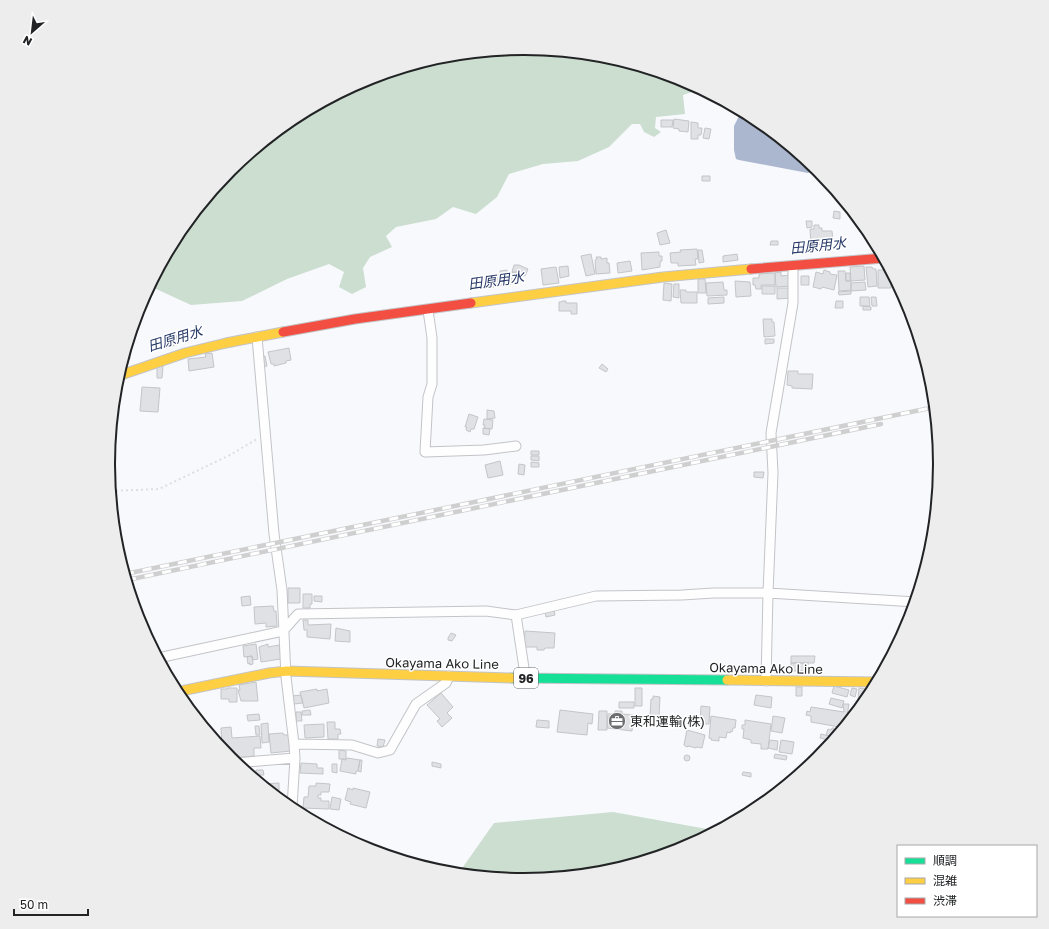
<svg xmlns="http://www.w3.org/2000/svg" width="1049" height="929" font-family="'Golos Text','Noto Sans JP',sans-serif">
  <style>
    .forest { fill: #cbded0 }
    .water { fill: #abb6cf }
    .building { fill: #e0e1e4; stroke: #c4c5c8 }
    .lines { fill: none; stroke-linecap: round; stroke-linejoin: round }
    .street-casing { stroke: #c3c4c7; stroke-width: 11 }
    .fast-casing { stroke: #c3c4c7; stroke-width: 11 }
    .slow-casing { stroke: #c3c4c7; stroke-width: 11 }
    .jam-casing { stroke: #c3c4c7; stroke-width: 11 }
    .path { stroke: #dedede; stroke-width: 2; stroke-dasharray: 2 3; stroke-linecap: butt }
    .street { stroke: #fefeff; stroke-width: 9 }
    .fast { stroke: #16e098; stroke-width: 9 }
    .slow { stroke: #ffcf43; stroke-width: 9 }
    .jam { stroke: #f24e42; stroke-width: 9 }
    .rail-casing { stroke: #cfcfd0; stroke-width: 4.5 }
    .rail { stroke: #fff; stroke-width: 3; stroke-dasharray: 9; stroke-linecap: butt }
    .labels { text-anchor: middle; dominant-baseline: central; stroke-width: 3; stroke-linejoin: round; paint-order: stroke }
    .shield { fill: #fff; stroke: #646566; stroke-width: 1 }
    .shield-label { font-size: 12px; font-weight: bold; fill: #222325 }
    .street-label { font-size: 13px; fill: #222325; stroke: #fff }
    .poi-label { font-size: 13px; fill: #222325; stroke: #fff; text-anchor: start }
    .water-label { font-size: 14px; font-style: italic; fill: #263966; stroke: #fff }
    .rim { fill: none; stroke: #222325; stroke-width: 2 }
  </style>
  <rect width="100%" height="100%" fill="#f8f9fd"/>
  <path class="forest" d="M525 48 606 56 684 80 746 113C726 113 712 101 697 90L683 95 685 114 656 117 655 128 661 132 654 137 644 132 640 124H632L609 147 578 161 543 164 509 174 497 197 476 214 453 207 436 219 396 227 386 236 392 247 370 257 363 268 366 287 352 294 339 287 344 272 329 264 287 279 242 301 191 305 154 288H149L178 233 230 170 293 118 365 80 443 56Z
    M613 812 718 831 684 849 606 873 524 881 458 874 494 823Z"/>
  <path class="water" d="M739 116H752L756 118 815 167 813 171 808 173 739 160 736 159 734 150V126Z"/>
  <path class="building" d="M674 119 689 121 688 132 679 131V129L673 128Z
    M661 120H673L672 127H661Z
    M691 122 698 123V128H702L701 135H698V139H691Z
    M705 128 711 129 709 139 703 138Z
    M702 176H710V181H702Z
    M834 211 840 212V219L833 218Z
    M806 221H812V227L807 228Z
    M814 225H819V228H822V231H832L833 241 830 242V244L811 245 810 229H814Z
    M666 230 670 243 660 245 657 233Z
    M771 241H778V245H770Z
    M697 249 698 259H695L696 265 678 266V263H671L670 253 681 252 680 250Z
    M698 250H702L704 262 699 263Z
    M659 252V256H662V261L660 262V267L642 270 641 253Z
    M591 254 595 274 586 276 581 256Z
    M737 254 738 260 723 262V256Z
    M596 257H601V259L607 258V263H609L610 273 596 274 595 260 597 259Z
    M630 261 632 271 618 273 617 263Z
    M514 265H519L528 269 525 276 517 274V272H512Z
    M568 266 569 276 560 278 559 267Z
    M864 266 865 280 851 281 850 267Z
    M556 267 559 283 543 285 541 269Z
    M866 267H872L873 269H876L877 286 868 287Z
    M507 270V273L517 272 518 283 496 286 495 275 500 274V271Z
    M824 270 830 272V274L837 275 834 290 822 287 821 289 813 287 816 272 823 274Z
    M878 270H891L899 285H891V288H878Z
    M838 271H845L846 281H851V290L839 291Z
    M781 272V276L790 275 791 286 776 287 775 273Z
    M775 273V285H761V289H756L755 285H753V278H759V274Z
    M846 273H850V281H846Z
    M492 276 494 287 481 289 480 278Z
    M801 276H809V285H801Z
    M698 279H705L706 293H698Z
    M735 281 750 282 751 296 736 297Z
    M723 282 724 290H727V295L707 296 706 283Z
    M865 282 866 290 851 291V283Z
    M664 283 672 284 671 301 663 300Z
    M674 284H679V298L673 297Z
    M762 286H775V294H762Z
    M777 288H790L791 298 777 299Z
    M680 290H686V292H697V303H681Z
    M851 291V294L839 295 838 292Z
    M724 297V303L708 304V298Z
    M860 297H869L870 306H860Z
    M871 297H876L877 306H872Z
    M562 301H566V303H577V314H571V311H559V302H561Z
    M836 301H843V308H835Z
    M863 306 871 307V310H863Z
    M763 319H772V322H774L775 336 764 337Z
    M176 335 179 344 166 348 163 339Z
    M765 339H774V343L765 344Z
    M289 348 291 360 286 361V363L274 366V364H271L268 352Z
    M129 349 130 359 126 360 125 354 126 350Z
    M212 353 214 367 189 371 188 359 206 357 205 354Z
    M262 356H265L267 366 263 367Z
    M602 364 608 369 606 372 599 368Z
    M163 366 162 378H157V367Z
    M788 371H798V374H813L812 389 792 388V386L787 385Z
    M142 387 160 388 158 412 140 411Z
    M487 410 494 411 495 418 487 419Z
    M469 414 478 417 474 429H471L470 432 466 430 467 427H465Z
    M484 419 493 420 492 429 484 428 485 425H483Z
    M483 428 490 429 489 435 483 434Z
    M531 451H539V455H531Z
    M531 456H539V461L531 460Z
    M500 461 503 475 488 478 485 465Z
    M531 462 539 463V467H531Z
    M519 464 525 465 524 475 518 474Z
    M754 472H764L763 478 754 477Z
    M288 588H300V603H288Z
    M303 594H312V604H310V608H303Z
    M250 596 251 605 242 606 241 597Z
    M314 596H322V602L314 601Z
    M273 606 274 611H276L277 626 266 627V623L255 624 254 607Z
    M554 610 555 615 546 617 545 612Z
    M303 620H308V625L331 624 330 639 307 637V630H304Z
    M336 628 350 631V642L335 641Z
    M525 631 555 633 554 648H545L544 650H537V647H524Z
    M451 633 456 635 452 641 448 640V638Z
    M256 644 258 659 253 660 252 656 244 657 243 646Z
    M268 644V647L279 645 281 659 261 662 259 647Z
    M252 656 253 664 250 665V663L248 664 247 657Z
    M791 656H815L814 663H791Z
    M791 663H808V671H791Z
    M256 682 258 701H241L238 690H240L239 685Z
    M834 686 849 690 847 697 832 693Z
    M796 687H802V696H796Z
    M227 688H237V702H229V699H221V689H227Z
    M635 688H642V706H635Z
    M852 688 857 689 855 697 850 695Z
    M859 688 874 690 867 700 858 699Z
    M317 689V691L327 689 329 703 304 708 300 692Z
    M441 693 453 707 447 713 452 718 442 727 437 721 440 719 427 705Z
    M301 695 303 703 294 704 292 696Z
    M756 695 772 697 771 708 754 705Z
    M653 696 660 697 659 716 650 715 651 699H653Z
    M831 698 844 701 842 708 829 704Z
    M619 702H634V708H619Z
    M843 704H849L845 728 811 722V716L806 715 807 711 810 712 811 707 844 712Z
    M701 706 710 707 709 724H700Z
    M310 710 311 715H302V711Z
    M560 710 593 714 592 724 588 723 587 735 557 732Z
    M599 711H607V730H598Z
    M615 711H622V714L633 715 632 731 607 728 608 714H615Z
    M296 712H301L302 721H296Z
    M259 714 260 720 248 721 247 715Z
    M711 716 736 720 735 728H733L732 732 731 731 730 733 727 732 726 738 719 737V741L711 740 712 739 709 738Z
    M773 716 785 718 782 733 771 731Z
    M537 720 549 721V728L536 727Z
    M745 720 771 724 768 749H761V744L751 743V740L743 738 744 729H742V725H745Z
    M327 722H335V729H340L341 734H338V739H328Z
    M268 723 269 742 262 743 261 724Z
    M324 724V737L305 738 304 725Z
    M255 726H259L260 735H256Z
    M231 727 232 738 260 736 261 748H254V756L234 758 233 751 225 752 222 745 221 728Z
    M832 728H834L831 736 826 735 828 729 831 730Z
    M687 730 705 735 702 748 697 747 696 748 688 746V747L685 746 684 745Z
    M283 733 284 735H290L291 751 271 753 269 734Z
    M821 734 829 736 828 740 820 738Z
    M378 739 385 740 383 747 377 746Z
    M770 740 778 741 777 750 768 748Z
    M781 740 794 742 792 754 779 752Z
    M339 750 346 751V759H339Z
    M775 754 787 756 786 760 774 758Z
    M684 758a3 3 0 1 1 6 0a3 3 0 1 1-6 0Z
    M347 758 360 760 358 771H356V774L340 771 342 759 346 760Z
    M360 760H362L361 772 358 771Z
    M432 762 441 764V768L432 766Z
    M301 763 317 764V768H323V774L300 773Z
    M332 764H337V773L332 772Z
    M256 770H263L264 775H256Z
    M743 772 751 773V777L742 775Z
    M279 783V799L261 784Z
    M316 783 330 784 329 792H321V795H318V798H321V801H329V809L303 808 304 797H308L309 786H316Z
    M348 788 353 790V788L370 792 366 808 350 804 351 802 345 800Z
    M332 797 341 799 339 810 330 809Z
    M282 798H289V803H284L282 802Z"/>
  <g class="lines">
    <defs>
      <path id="street" d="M428 310 432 338V384L428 397 425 452 484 450 516 446
        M257 337 274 534 282 590 286 677 294 744 295 758 292 807 290 809
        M516 615 524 668V678
        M158 658 283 631 298 614 486 611 516 615 596 596 682 595 714 593H768L916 602
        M766 681 768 593 773 473 771 433 793 303V266
        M294 744 352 745 378 753 390 750 416 704 446 683 449 676
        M234 763 295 758"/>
      <path id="fast" d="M512 678 727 680"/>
      <path id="slow" d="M471 303 663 277 751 269
        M118 376 185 353 226 343 283 332
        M727 680 878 682
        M176 692 269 673 287 671 512 678"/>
      <path id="jam" d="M751 269 884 258
        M283 332 355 319 471 303"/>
    </defs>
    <use href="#street" class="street-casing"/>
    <use href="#fast" class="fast-casing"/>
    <use href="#slow" class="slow-casing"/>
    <use href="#jam" class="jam-casing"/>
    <path class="path" d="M111 491 159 489 230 455 257 439"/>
    <use href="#street" class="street"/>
    <use href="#fast" class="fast"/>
    <use href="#slow" class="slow"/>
    <use href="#jam" class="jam"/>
    <defs>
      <path id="rail" d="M125 574 935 407
        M127 580 881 424"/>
    </defs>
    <use href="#rail" class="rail-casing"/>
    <use href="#rail" class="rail"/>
  </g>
  <defs>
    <symbol id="office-disc" viewBox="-11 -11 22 22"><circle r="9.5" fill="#6d6e71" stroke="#fff"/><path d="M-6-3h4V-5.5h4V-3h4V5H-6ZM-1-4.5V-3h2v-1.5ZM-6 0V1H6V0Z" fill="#fff"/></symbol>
  </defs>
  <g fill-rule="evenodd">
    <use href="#office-disc" x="607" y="711" width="20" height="20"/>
  </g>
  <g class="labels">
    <rect class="shield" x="514" y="668" width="24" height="20" rx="3"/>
    <g class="shield-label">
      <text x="526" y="678">96</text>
    </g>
    <g class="street-label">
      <text transform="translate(442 663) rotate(1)">Okayama Ako Line</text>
      <text transform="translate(766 668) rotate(1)">Okayama Ako Line</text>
    </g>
    <g class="poi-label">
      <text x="630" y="721">東和運輸(株)</text>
    </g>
    <g class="water-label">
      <text transform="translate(818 245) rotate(-6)">田原用水</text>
      <text transform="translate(496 280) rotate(-8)">田原用水</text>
      <text transform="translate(175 338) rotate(-17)">田原用水</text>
    </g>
  </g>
  <path d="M0 0H1049V929H0ZM115 464a409 409 0 1 1 818 0a409 409 0 1 1-818 0Z" fill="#ededee" fill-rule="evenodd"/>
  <path class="rim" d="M115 464a409 409 0 1 1 818 0a409 409 0 1 1-818 0Z"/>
  <rect x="897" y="845" width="140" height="72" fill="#ffffff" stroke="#a7a7a8"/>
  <rect x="905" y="858" width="20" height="6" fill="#16e098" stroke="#a7a7a8"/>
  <text x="933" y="865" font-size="12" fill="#222325">順調</text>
  <rect x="905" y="878" width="20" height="6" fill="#ffcf43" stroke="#a7a7a8"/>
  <text x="933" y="885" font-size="12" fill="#222325">混雑</text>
  <rect x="905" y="898" width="20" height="6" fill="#f24e42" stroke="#a7a7a8"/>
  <text x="933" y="905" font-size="12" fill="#222325">渋滞</text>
  <g transform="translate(32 32) rotate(208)" stroke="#ffffff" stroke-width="3" paint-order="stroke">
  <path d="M0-3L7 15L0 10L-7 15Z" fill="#222325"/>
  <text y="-6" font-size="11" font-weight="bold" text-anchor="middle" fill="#222325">N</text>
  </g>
  <path d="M14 909v6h74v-6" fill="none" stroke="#222325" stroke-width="2"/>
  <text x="20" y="909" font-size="12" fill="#222325" stroke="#ffffff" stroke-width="3" paint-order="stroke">50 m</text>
</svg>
